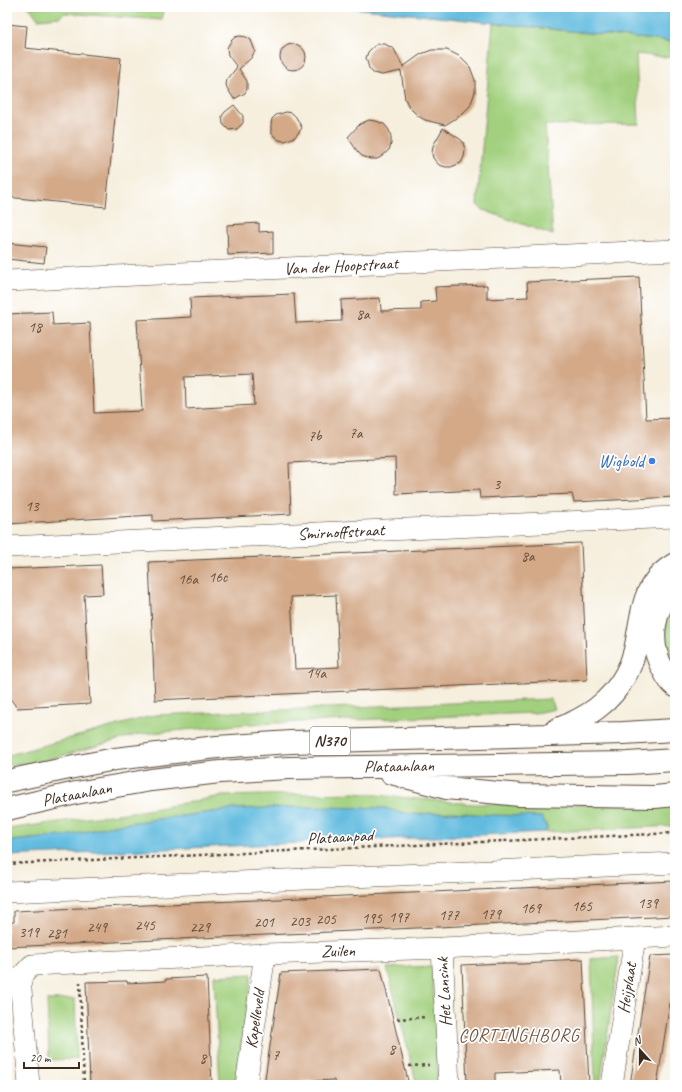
<svg xmlns="http://www.w3.org/2000/svg" width="682" height="1092" font-family="Caveat,sans-serif">
  <style>
    .green { fill: #a2d07e; stroke: #6e7d4e }
    .water { fill: #62bbdf; stroke: #4e727e }
    .building { fill: #d3a988; fill-rule: evenodd }
    .lines { fill: none; stroke-linecap: round; stroke-linejoin: round }
    .street-casing { stroke: #57483b; stroke-width: 22 }
    .highway-casing { stroke: #57483b; stroke-width: 24 }
    .path { stroke: #57483b; stroke-width: 2.5; stroke-dasharray: 3 3; stroke-linecap: butt }
    .street { stroke: #fff; stroke-width: 21 }
    .highway { stroke: #fff; stroke-width: 22 }
    .shop-dot { fill: #3f7fe0; stroke: #fff; stroke-width: 1.5 }
    .labels { text-anchor: middle; dominant-baseline: central; stroke-width: 3.5; stroke-linejoin: round; paint-order: stroke }
    .number-label { font-size: 15px; fill: #614a38 }
    .shield { fill: #fff; stroke: #766a62; stroke-width: 1 }
    .shield-label { font-size: 16px; font-weight: bold; fill: #3b2a1e }
    .street-label { font-size: 17px; fill: #3b2a1e; stroke: #fff }
    .shop-label { font-size: 17px; fill: #366cbe; stroke: #fff; text-anchor: end }
    .neighbourhood-label { font-size: 18px; letter-spacing: 1px; fill: #705643; stroke: #fff }
  </style>
  <rect width="100%" height="100%" fill="#fff"/>
  <filter id="ink" filterUnits="userSpaceOnUse"><feTurbulence type="fractalNoise" baseFrequency=".025" numOctaves="2"/><feDisplacementMap in="SourceGraphic" scale="8" xChannelSelector="R" yChannelSelector="G"/><feConvolveMatrix kernelMatrix="1 2 1 2 8 2 1 2 1" color-interpolation-filters="sRGB"/></filter>
  <filter id="wash" filterUnits="userSpaceOnUse"><feTurbulence type="fractalNoise" baseFrequency=".012" numOctaves="4" result="noise"/><feDisplacementMap in="SourceGraphic" scale="16" xChannelSelector="R" yChannelSelector="G"/><feGaussianBlur stdDeviation="0.9" result="paint"/><feColorMatrix in="noise" values="0 0 0 0 0 0 0 0 0 0 0 0 0 0 0 0 0 1.4 0 .05"/><feComposite in="paint" operator="in"/></filter>
  <g filter="url(#wash)">
    <rect width="100%" height="100%" fill="#f6efde"/>
    <path class="green" d="M27 7H163L162 20 64 13 60 17 38 19 30 8Z
      M493 23 675 42V58L636 54 639 124 545 125 553 235 483 210 477 205Z
      M675 595V674L669 668 661 620Z
      M551 699 555 709 535 713 249 724 140 734 32 764 7 765V756L16 753 155 715Z
      M355 793 473 804 636 805 675 803V826L546 832 547 828 545 822 454 812 416 814 401 813 385 808 302 807 235 809 113 825 72 835 11 841 7 844V829L147 810 222 796Z
      M619 957 600 1085H595L591 959Z
      M432 966 438 1085H417L387 968Z
      M252 974 235 1085H220L214 976Z
      M75 999 77 1059 49 1060 47 1000Z"/>
    <path class="water" d="M343 7H675V42Z
      M302 807 385 808 401 813 416 814 454 812 474 814 542 817 547 828 546 832 7 856V844L11 841 72 835 113 825 235 809Z"/>
    <g id="blocks">
      <path class="building" d="M7 24 27 26 25 48 121 58 106 207 7 197Z
        M240 36 246 37 251 40 255 51 251 58 239 69 247 81V89L245 93 234 99 227 88 226 84 227 80 237 67 228 55 227 48 231 41 235 37Z
        M280 57a13 13 0 1 1 26 0a13 13 0 1 1-26 0Z
        M378 44H385L394 49 403 67 421 54 432 50H447L459 56 470 67 475 80V92L470 106 461 115 445 125 425 120 418 116 409 107 405 99 401 71 382 75 373 73 369 68 366 58 368 52 373 47Z
        M234 105 243 116V123L237 129 229 130 223 124 222 116 225 112Z
        M286 112 292 113 296 117 302 128 295 137 285 141 279 140 274 136 271 132V125L272 119 276 115Z
        M369 120 376 121 384 124 389 130 391 137V144L389 150 381 157 377 159H371L362 156 357 151 348 137 360 124Z
        M443 128 460 139 463 142 465 150 464 157 461 163 451 167H446L439 165 433 158 432 153 433 146Z
        M259 223V232L273 231V253L228 255 227 225Z
        M7 243 46 247 44 263 7 259Z
        M639 277 646 419 675 418V497L574 502 572 494 480 498 479 490 396 494 395 458 289 463 291 514 153 521V515L7 524V314L52 312 53 325 90 323 94 413 142 411 137 320 191 317 190 298 294 294 296 323 342 321 341 300 380 298 381 311 421 310V302L436 301 435 287 487 285V299L528 297 527 282ZM252 374 254 405 186 409 185 377Z
        M581 543 587 680 155 700 149 562ZM336 595 339 667 295 669 291 597Z
        M101 565 103 594 84 595 90 704 17 708 7 694V686L10 678 7 675V569Z
        M675 881V916L7 947V923L14 922V911Z
        M675 955V970L657 1085H630L650 956Z
        M583 959 589 1085H561L560 1070 495 1073V1085H467L462 965 503 963V964H522L542 963 541 961Z
        M381 969 409 1085H335L334 1080 292 1082V1085H264L281 973Z
        M207 977 212 1085H90L86 982 127 981V983L166 981V979Z"/>
    </g>
  </g>
  <g filter="url(#ink)">
    <use href="#blocks" fill-opacity="0" stroke="#57483b" stroke-width="1"/>
    <g class="lines">
      <defs>
        <path id="street" d="M7 281 675 250
          M7 547 675 517
          M7 892 675 863
          M442 948 449 1085
          M20 978 29 1085
          M7 979 20 978 32 965 265 954 442 948 675 936
          M246 1085 265 954
          M612 1085 635 938"/>
        <path id="highway" d="M675 584C653 608 647 643 664 671 667 677 670 682 675 686
          M556 730C586 718 610 704 626 674 647 636 630 590 675 564
          M391 773 446 788 520 795 655 797 675 795
          M7 781 74 767 115 759 217 747 291 742 623 733 675 730
          M7 809 76 793 151 780 220 772 289 768 628 763 675 760"/>
      </defs>
      <use href="#street" class="street-casing"/>
      <use href="#highway" class="highway-casing"/>
      <path class="path" d="M7 864 675 833
        M80 982 84 1085
        M397 1019 426 1017
        M409 1066 429 1065"/>
      <use href="#street" class="street"/>
      <use href="#highway" class="highway"/>
    </g>
  </g>
  <circle class="shop-dot" cx="652" cy="461" r="4"/>
  <g class="labels">
    <g class="number-label">
      <text x="363" y="314">8a</text>
      <text x="35" y="327">18</text>
      <text x="356" y="433">7a</text>
      <text x="315" y="436">7b</text>
      <text x="497" y="484">3</text>
      <text x="32" y="506">13</text>
      <text x="528" y="556">8a</text>
      <text x="218" y="577">16c</text>
      <text x="188" y="579">16a</text>
      <text x="316" y="673">14a</text>
      <text x="648" y="903">139</text>
      <text x="582" y="906">165</text>
      <text x="531" y="908">169</text>
      <text x="491" y="914">179</text>
      <text x="449" y="915">177</text>
      <text x="399" y="917">197</text>
      <text x="372" y="918">195</text>
      <text x="326" y="919">205</text>
      <text x="300" y="921">203</text>
      <text x="264" y="922">201</text>
      <text x="145" y="925">245</text>
      <text x="97" y="927">249</text>
      <text x="200" y="927">229</text>
      <text x="29" y="932">319</text>
      <text x="57" y="933">281</text>
      <text x="392" y="1049">8</text>
      <text x="276" y="1055">7</text>
      <text x="203" y="1058">8</text>
    </g>
    <rect class="shield" x="310" y="727" width="40" height="28" rx="3"/>
    <g class="shield-label">
      <text x="330" y="741">N370</text>
    </g>
    <g class="street-label">
      <text transform="translate(341 266) rotate(-3)">Van der Hoopstraat</text>
      <text transform="translate(341 532) rotate(-3)">Smirnoffstraat</text>
      <text transform="translate(399 766) rotate(-1)">Plataanlaan</text>
      <text transform="translate(77 794) rotate(-11)">Plataanlaan</text>
      <text transform="translate(340 837) rotate(-3)">Plataanpad</text>
      <text transform="translate(338 951) rotate(-2)">Zuilen</text>
      <text transform="translate(627 988) rotate(-81)">Heijplaat</text>
      <text transform="translate(444 992) rotate(-93)">Het Lansink</text>
      <text transform="translate(255 1019) rotate(-82)">Kapelleveld</text>
    </g>
    <g class="shop-label">
      <text x="644" y="461">Wigbold</text>
    </g>
    <g class="neighbourhood-label">
      <text x="519" y="1035">CORTINGHBORG</text>
    </g>
  </g>
  <rect width="682" height="1092" fill="none" stroke="#fff" stroke-width="24"/>
  <g transform="translate(640 1050) rotate(339)" stroke="#ffffff" stroke-width="3" paint-order="stroke">
  <path d="M0-3L7 15L0 10L-7 15Z" fill="#3b2a1e"/>
  <text y="-6" font-size="11" font-weight="bold" text-anchor="middle" fill="#3b2a1e">N</text>
  </g>
  <path d="M24 1062v6h55v-6" fill="none" stroke="#3b2a1e" stroke-width="2"/>
  <text x="30" y="1062" font-size="12" fill="#3b2a1e" stroke="#ffffff" stroke-width="3" paint-order="stroke">20 m</text>
</svg>
